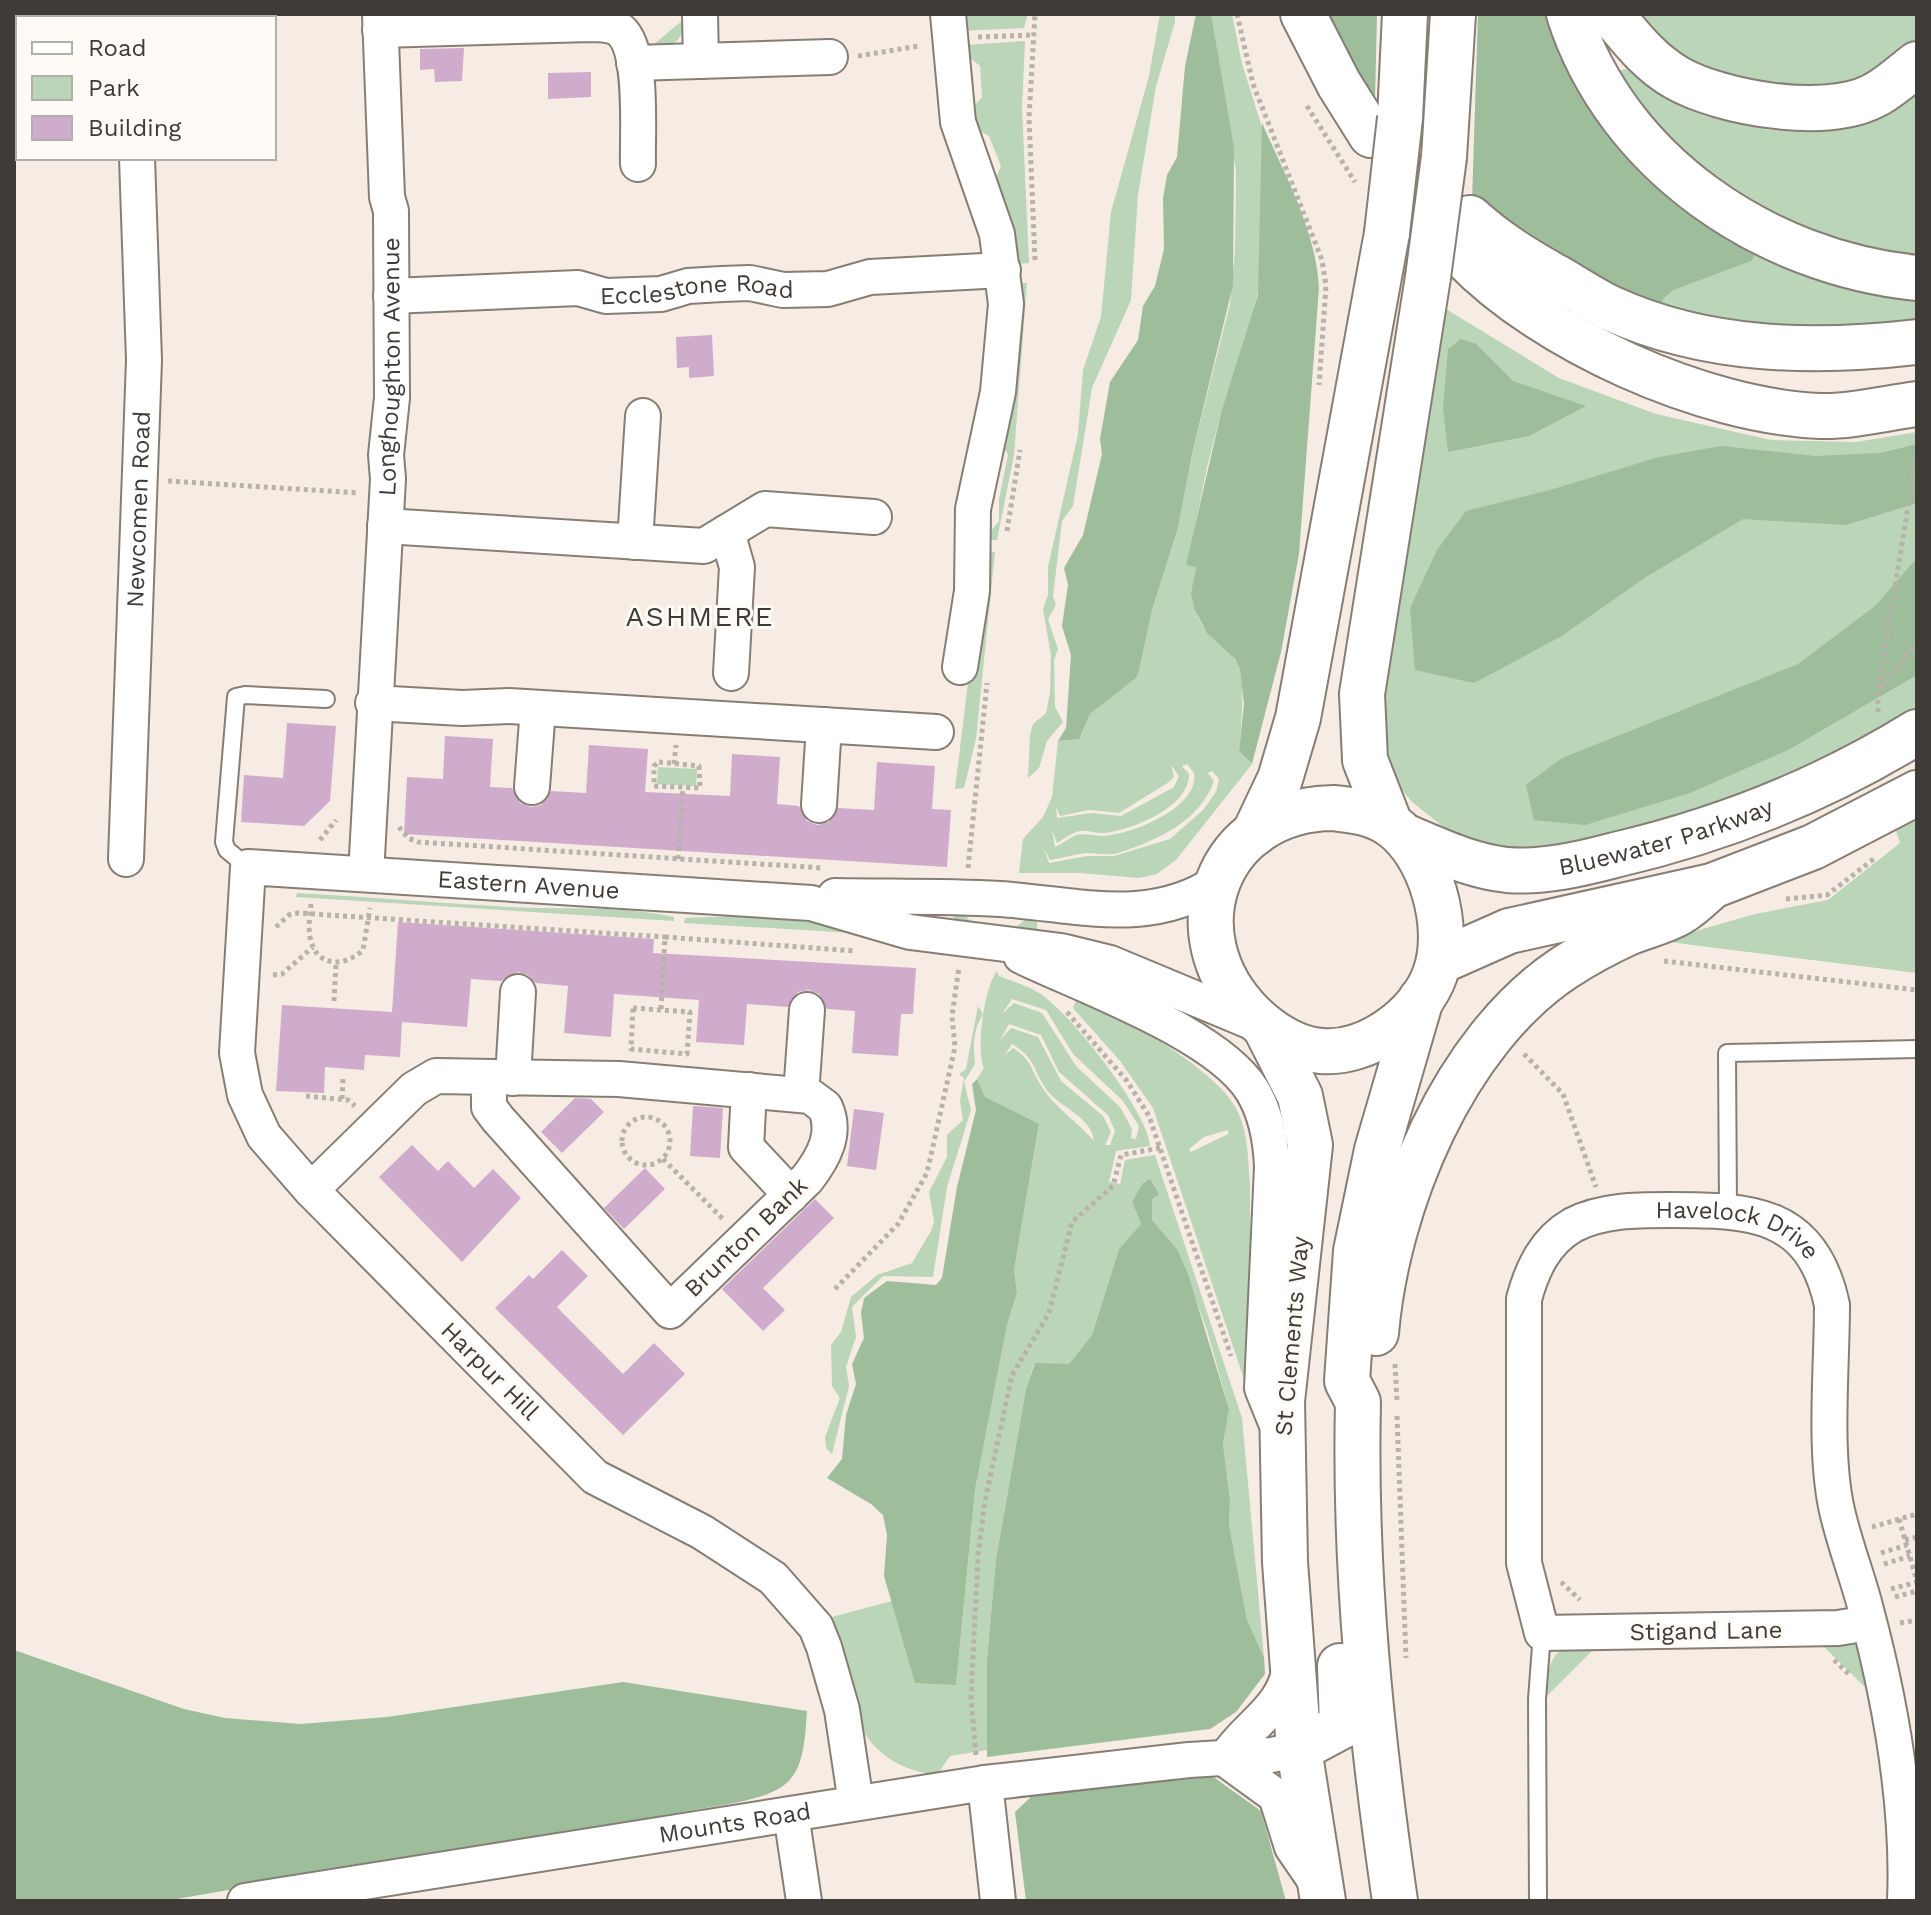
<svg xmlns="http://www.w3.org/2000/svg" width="1931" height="1915" font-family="'Work Sans',sans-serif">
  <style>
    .green { fill: #bad5b8; fill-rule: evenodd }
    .forest { fill: #9dbd9b }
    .building { fill: #cfaccb }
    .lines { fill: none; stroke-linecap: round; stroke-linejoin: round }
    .lane-casing { stroke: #867e75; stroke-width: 20 }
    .street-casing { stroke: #867e75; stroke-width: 38 }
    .secondary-casing { stroke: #867e75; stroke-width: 48 }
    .path { stroke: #b9b2aa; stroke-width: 5; stroke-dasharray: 4 4; stroke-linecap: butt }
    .lane { stroke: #fff; stroke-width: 16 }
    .street { stroke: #fff; stroke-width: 34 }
    .secondary { stroke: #fff; stroke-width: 44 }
    .secondary-bridge-casing { stroke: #867e75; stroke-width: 48; stroke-linecap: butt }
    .secondary-bridge { stroke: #fff; stroke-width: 44 }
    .labels { text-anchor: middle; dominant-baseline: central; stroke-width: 6; stroke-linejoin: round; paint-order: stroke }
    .street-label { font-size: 24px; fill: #3f3c38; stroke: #fefbf7 }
    .quarter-label { font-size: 28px; letter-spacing: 2px; fill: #3f3c38; stroke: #fefbf7 }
  </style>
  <rect width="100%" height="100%" fill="#f6ece3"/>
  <path class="green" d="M682 14H687C684 34 677 52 653 45L683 20Z
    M959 14H1028L1024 28 961 31Z
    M1160 14H1175V22L1156 86 1138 195 1131 300 1092 388 1073 506 1062 521 1053 596 1056 605 1048 619 1058 649 1054 660 1055 707 1063 722 1047 741 1039 768 1028 778 1030 735 1033 724 1046 713 1050 693 1051 655 1043 609 1048 595V567L1078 434 1083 370 1101 317 1111 212 1149 76Z
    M1211 14H1232L1242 64 1263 130 1261 276 1251 327 1221 413 1208 463 1187 565 1196 566C1191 596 1192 619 1216 641 1223 648 1233 655 1238 664 1246 680 1241 731 1239 751L1252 764 1176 860 1157 874 1139 878 1080 873H1019L1023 839 1043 817 1052 797 1058 741 1079 739 1090 714 1136 678 1139 671 1152 610 1178 528 1192 454 1230 304 1235 251 1236 171ZM1187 764 1194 773C1200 808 1130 835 1103 836 1095 836 1085 833 1077 835 1070 837 1062 844 1055 847L1052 830 1057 843C1064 839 1072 832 1080 831 1088 830 1097 834 1105 833 1133 829 1189 808 1189 774L1182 766ZM1171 765 1179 776 1174 787 1121 816 1092 813 1057 818 1056 807 1060 816 1089 810 1119 813 1169 782 1174 777ZM1212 771 1219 779 1216 792 1203 810 1170 839 1114 856H1087L1049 863 1044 848 1050 860C1062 858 1075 854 1087 853 1097 853 1109 856 1118 853 1155 841 1200 822 1214 781L1208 773Z
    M1614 14H1917V55L1875 82 1744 99Z
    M1025 41 1022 108 1029 263 1016 264 993 184 1001 166 989 136 971 126 968 113 982 97 980 66 968 56 965 45Z
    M1626 69 1676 103 1704 116 1769 130 1828 126 1917 87V258L1844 247 1734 197 1655 127 1618 71Z
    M1755 253 1834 284 1917 297V327L1804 333 1657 311 1664 298 1674 290 1752 261Z
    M1019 283H1027L1014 455 997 540H984L999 521V499L1008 455 1000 440Z
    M1441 306 1559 378 1656 414 1771 440 1856 442 1917 432V710L1777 787 1625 837 1526 852 1485 844 1446 829 1412 802 1387 772 1381 677Z
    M984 552H995L976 739 964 788 955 789Z
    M658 767 697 769 696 786 657 784Z
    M1917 819V973L1661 941 1755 914 1828 900 1900 843 1896 831Z
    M297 893C368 897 439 903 510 907 565 910 620 905 674 917V921L296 897Z
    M954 911H961L973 924 1016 927 1031 915 1038 916 1036 936 953 928Z
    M738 916 837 922 870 934 684 923 685 918Z
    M997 971 999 976C1012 981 1028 986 1039 993 1069 1011 1149 1113 1150 1146L1116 1151 1109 1182 1120 1184 1125 1160 1155 1155 1242 1418 1264 1657 1247 1620 1229 1525 1230 1500 1223 1444 1229 1409 1207 1330 1177 1249 1152 1220V1199L1145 1181 1132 1202 1141 1224 1119 1249 1092 1335 1069 1364H1034L1026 1389 996 1559 987 1659V1750L950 1756 937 1775C905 1771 880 1758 863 1731L828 1618 892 1601 915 1682 956 1685 975 1490 1007 1325 1017 1293 1014 1270 1039 1125 985 1097 977 1079 984 1068C975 1050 985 985 997 971ZM1012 999 1046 1010 1073 1054 1123 1101 1139 1126 1136 1139 1131 1138 1132 1129 1120 1107 1076 1066 1042 1013 1014 1003 1002 1014ZM1009 1024 1041 1035 1059 1072 1108 1115 1115 1131 1110 1145H1105L1111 1132 1103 1116 1061 1081 1038 1037 1011 1028 1000 1040ZM1012 1044C1036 1059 1032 1068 1046 1089 1060 1108 1091 1116 1094 1141 1080 1124 1055 1108 1042 1087 1030 1069 1033 1061 1013 1048L1004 1056Z
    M1078 995C1120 1017 1210 1065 1234 1105 1248 1127 1248 1158 1250 1184V1397L1153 1108 1120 1061 1073 1008ZM1228 1130V1134L1191 1152 1189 1149 1204 1137Z
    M978 1006 983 1014C973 1030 973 1046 975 1064L964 1082 971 1110 947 1187 933 1277 883 1276 852 1307 856 1337 846 1367 849 1386 832 1454 826 1448 825 1437 840 1398 832 1386 831 1345 841 1332 851 1297 877 1275 912 1263 931 1231 934 1222 929 1192 947 1157V1135L963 1120 960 1101 964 1078 959 1074 966 1069Z
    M1599 1642 1593 1650 1546 1697C1549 1650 1555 1647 1599 1642Z
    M1851 1642 1860 1647 1871 1693 1821 1644Z"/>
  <path class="forest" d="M1196 14H1211L1234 148 1233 285 1192 454 1178 528 1152 610 1139 671 1136 678 1090 714 1079 739 1058 741 1066 728 1071 655 1062 626 1068 585 1064 568 1083 535 1102 454 1100 439 1110 382 1138 340 1143 306 1155 286 1164 249 1163 198 1167 175 1177 157 1185 66Z
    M1319 14H1377L1375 100 1327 31Z
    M1478 14H1550L1731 239 1755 253 1752 261 1674 290 1664 298 1657 311 1628 300 1472 201Z
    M1262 123C1285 175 1316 230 1319 288L1299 554 1281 652 1252 764 1239 751 1244 704 1240 669 1235 659 1207 633 1195 610 1191 594 1196 567 1186 565 1221 413 1258 295Z
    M1461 339 1476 344 1513 381 1586 406 1529 436 1448 452 1443 408 1448 349Z
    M1917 444V503L1846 525 1743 519 1646 577 1560 637 1474 683 1415 670 1410 608 1437 550 1466 511 1550 490 1659 457 1721 446 1815 456 1881 453Z
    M1917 558V675L1788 750 1690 793 1585 825 1534 820 1526 785 1562 758 1798 664 1875 606Z
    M977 1079 985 1097 1039 1124 1014 1270 1017 1293 1007 1325 975 1490 956 1685 915 1683 884 1576 887 1535 883 1515 871 1504 827 1478 842 1459 846 1415 856 1384 852 1364 864 1338 861 1313 864 1298 887 1281 936 1285 942 1278 957 1187 976 1110 972 1084Z
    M1150 1179 1159 1194 1152 1199V1220L1177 1249 1188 1274 1229 1409 1223 1444 1230 1500 1229 1525 1247 1620 1264 1657 1265 1674 1236 1712 1210 1729 987 1757V1659L996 1559 1026 1389 1035 1363 1069 1364 1092 1335 1119 1249 1141 1224 1132 1202 1143 1183Z
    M14 1650 184 1709 225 1718 301 1724 387 1717 623 1682 807 1711C803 1779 795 1791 729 1804L165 1901H14Z
    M1180 1776H1212L1261 1811 1286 1901H1026L1015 1812 1031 1797Z"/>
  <path class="building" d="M464 48 462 81 435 82 434 69 420 70V49Z
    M591 72V97L548 99V73Z
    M712 335 714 376 689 378V367L677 368 676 337Z
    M287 723 336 726 330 801 304 826 241 822 244 775 283 778Z
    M445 736 493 739 490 787 512 788 520 803 531 807 541 805 551 791 586 793 589 745 648 749 645 792 730 796 732 754 780 757 777 804 799 806 807 821 817 825 829 822 838 808 874 810 877 762 935 766 932 809 951 810 947 867 404 834 407 777 443 779Z
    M398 922 654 939 653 953 916 968 913 1014H901L898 1056 852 1053 855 1011 827 1009 819 994 809 990 798 992 788 1007 747 1004 744 1045 696 1042 699 1000 614 994 611 1037 564 1033 568 986 536 983 528 975 518 972 501 981 471 979 467 1027 402 1022 400 1057 365 1055 364 1070 325 1067 324 1093 276 1091 282 1005 392 1012Z
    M575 1098 591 1099 604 1112 562 1153 541 1132Z
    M693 1106 723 1108 720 1158 690 1156Z
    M854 1109 884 1113 876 1170 847 1166Z
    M412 1145 438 1171 448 1161 474 1188 493 1169 521 1198 462 1262 379 1177Z
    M645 1168 665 1189 624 1229 604 1208Z
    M815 1199 834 1218 763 1288 785 1310 763 1331 722 1289Z
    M562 1250 588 1276 557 1307 623 1374 654 1343 685 1374 623 1435 495 1308 529 1275 533 1279Z"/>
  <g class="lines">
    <defs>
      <path id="lane" d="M248 867 227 850 224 842 236 697 245 695 326 699
        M1728 1210 1727 1053 1917 1049
        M1538 1901 1537 1699 1542 1633"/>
      <g id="street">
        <path d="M122 14 123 18"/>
        <path d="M700 14 701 61"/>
        <path d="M948 14 958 122 997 234 1006 304 998 392 973 509 972 591 960 667"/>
        <path d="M380 30 590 24C600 24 612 24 620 30 644 50 637 133 638 164"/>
        <path d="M14 62 18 61"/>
        <path d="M634 63 830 57"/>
        <path id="s1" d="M391 296 578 288 606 296 661 294 688 286 722 284 750 283 783 290 828 289 870 277 1003 270"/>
        <path d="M385 526 704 546 765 509 874 517"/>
        <path d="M727 532 737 567 731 673"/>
        <path d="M635 542 643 416"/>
        <path d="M373 703 462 708 509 706 936 732"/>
        <path d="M532 787 538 708"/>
        <path d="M819 805 824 725"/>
        <path id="s2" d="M126 859 144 360 137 158"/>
        <path id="s3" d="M366 874 388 479 386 455 392 398 391 211 387 197 380 14"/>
        <path d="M835 896C890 897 945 896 1000 899 1076 904 1150 928 1219 881"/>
        <path d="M1021 956C1083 986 1216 1033 1252 1090 1266 1113 1271 1141 1272 1167L1262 1388 1277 1425"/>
        <path d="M513 1078 518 992"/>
        <path d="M749 1090 746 1147 791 1195"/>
        <path d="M801 1095 807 1010"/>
        <path d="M311 1190 414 1089 436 1076 619 1079 810 1096 825 1107C837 1133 824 1157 807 1179L670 1311 498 1119 489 1107V1078"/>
        <path id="s4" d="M1869 1623 1838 1628 1542 1633 1524 1563V1299C1532 1269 1545 1241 1573 1225 1602 1210 1637 1210 1669 1210 1750 1210 1812 1211 1832 1305 1832 1366 1824 1447 1836 1506 1843 1540 1856 1572 1865 1606 1890 1699 1909 1804 1905 1901"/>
        <path d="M1225 1759 1276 1796 1292 1847 1318 1885"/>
        <path d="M1225 1759C1249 1722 1283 1712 1291 1664"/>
        <path d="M985 1783 998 1901"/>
        <path id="s5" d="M856 1803 842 1710 824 1647 816 1627 773 1578 702 1532 595 1477 311 1190 264 1136 245 1095 237 1053 248 867 811 903 910 932 1061 951 1110 963 1259 1025"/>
        <path d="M791 1814 804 1901"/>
        <path id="s6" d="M245 1901 985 1783 1189 1760 1272 1755 1299 1749"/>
      </g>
      <g id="secondary">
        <path d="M1303 14 1339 84 1371 135"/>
        <path d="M1569 14C1617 164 1766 263 1917 278"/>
        <path d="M1611 14C1631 38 1649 62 1677 78 1721 103 1825 121 1873 96 1888 89 1904 74 1917 64"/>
        <path d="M1400 118 1405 14"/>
        <path d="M1444 157 1453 14"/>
        <path d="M1470 218C1496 242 1526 260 1556 277 1574 287 1591 299 1610 308 1706 352 1813 354 1917 342"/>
        <path d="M1463 256C1544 340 1703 411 1820 416 1851 417 1886 408 1917 404"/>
        <path d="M1333 808C1353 810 1374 813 1391 825 1431 853 1452 928 1435 974 1420 1017 1367 1055 1321 1051 1295 1049 1271 1033 1252 1015 1170 933 1217 809 1333 808Z"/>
        <path d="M1390 824 1365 760 1362 694 1428 277"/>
        <path d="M1254 834 1280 779 1298 718 1387 233"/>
        <path id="s7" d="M1404 836C1438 850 1470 866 1507 870 1542 873 1581 864 1615 855 1722 830 1823 790 1917 732"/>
        <path d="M1439 962 1509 931 1712 886 1813 847 1917 793"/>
        <path d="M1266 1029 1300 1096 1310 1145 1282 1401 1285 1562 1299 1749 1323 1901"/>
        <path d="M1376 1333C1387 1205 1453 1042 1564 968 1584 955 1606 943 1628 933 1644 926 1664 922 1679 913 1691 906 1702 895 1712 886"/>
        <path d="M1299 1749 1342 1726 1340 1666"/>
        <path d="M1395 1901C1371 1736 1354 1569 1358 1402L1347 1381 1356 1251 1377 1150 1421 999"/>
      </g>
    </defs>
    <use href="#lane" class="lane-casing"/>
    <use href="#street" class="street-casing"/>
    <use href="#secondary" class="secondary-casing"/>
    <path class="path" d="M1237 14 1253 84 1322 260 1326 286 1319 385
      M978 37 1033 35
      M858 56 919 46
      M1307 106 1355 182
      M1035 260 1029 118 1035 14
      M168 481 358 493
      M1007 531 1020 450
      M1881 689 1917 642
      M1878 712V692L1917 450
      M659 762 699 766 700 788 654 786V766Z
      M674 764 676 745
      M399 827 408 838 418 842 822 868
      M320 840 336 820
      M678 859 683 788
      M968 868 987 683
      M1786 899 1827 895 1875 858
      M311 904C310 914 308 926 310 937 315 967 344 968 363 950L370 908
      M276 927 289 915 298 913 665 937
      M1664 961 1917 990
      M273 975 282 974 313 947
      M334 1001 336 963
      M633 1008 690 1012 687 1054 631 1049Z
      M661 1009 665 937 855 951
      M1067 1012 1127 1081 1149 1116 1231 1356
      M1524 1054 1563 1094 1596 1187
      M306 1096 348 1100 355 1106
      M342 1099 343 1078
      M622 1141a24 24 0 1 1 48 0a24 24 0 1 1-48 0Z
      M663 1159 724 1220
      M835 1289 898 1224 927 1173 955 1047 952 1016 959 967
      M1395 1364 1397 1402
      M1397 1416 1406 1658
      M1899 1519 1917 1581
      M1872 1527 1917 1514
      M1905 1540 1917 1537
      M1881 1553 1907 1545
      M1884 1564 1910 1556
      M1561 1582 1580 1600
      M1891 1589 1917 1582
      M1895 1597 1917 1591
      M1900 1623 1917 1620
      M1834 1660 1850 1675
      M976 1755 971 1698 978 1555 985 1501 1012 1375 1049 1313 1072 1222 1113 1186 1121 1155 1160 1148"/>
    <use href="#lane" class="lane"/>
    <use href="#street" class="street"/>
    <use href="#secondary" class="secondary"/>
    <defs>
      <path id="secondary-bridge" d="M1387 233 1400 118
        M1428 277 1444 157"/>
    </defs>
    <use href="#secondary-bridge" class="secondary-bridge-casing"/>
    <use href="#secondary-bridge" class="secondary-bridge"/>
  </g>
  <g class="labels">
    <g class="street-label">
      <text stroke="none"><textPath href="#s1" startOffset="308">Ecclestone Road</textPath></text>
      <text stroke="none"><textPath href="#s3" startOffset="508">Longhoughton Avenue</textPath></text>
      <text stroke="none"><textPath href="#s2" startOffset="350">Newcomen Road</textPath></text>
      <text stroke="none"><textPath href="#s7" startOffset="272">Bluewater Parkway</textPath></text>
      <text stroke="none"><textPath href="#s5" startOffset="1482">Eastern Avenue</textPath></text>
      <text transform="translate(746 1237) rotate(-44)">Brunton Bank</text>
      <text stroke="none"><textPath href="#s4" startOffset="926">Havelock Drive</textPath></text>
      <text transform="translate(1292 1336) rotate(-85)">St Clements Way</text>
      <text transform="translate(490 1371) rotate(45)">Harpur Hill</text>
      <text transform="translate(1706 1631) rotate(-1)">Stigand Lane</text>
      <text stroke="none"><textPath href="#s6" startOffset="496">Mounts Road</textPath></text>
    </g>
    <g class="quarter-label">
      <text x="700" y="616">ASHMERE</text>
    </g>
  </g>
  <rect width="1931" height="1915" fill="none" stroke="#3f3c38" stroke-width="32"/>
  <rect x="16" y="16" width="260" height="144" fill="#fefbf7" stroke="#b2afab" stroke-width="2"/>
  <rect x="32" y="42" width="40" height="12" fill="#ffffff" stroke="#b2afab" stroke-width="2"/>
  <text x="88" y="56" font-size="24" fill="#3f3c38">Road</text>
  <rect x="32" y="76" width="40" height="24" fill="#bad5b8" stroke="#b2afab" stroke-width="2"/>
  <text x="88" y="96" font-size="24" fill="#3f3c38">Park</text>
  <rect x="32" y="116" width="40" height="24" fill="#cfaccb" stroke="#b2afab" stroke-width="2"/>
  <text x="88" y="136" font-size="24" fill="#3f3c38">Building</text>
</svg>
